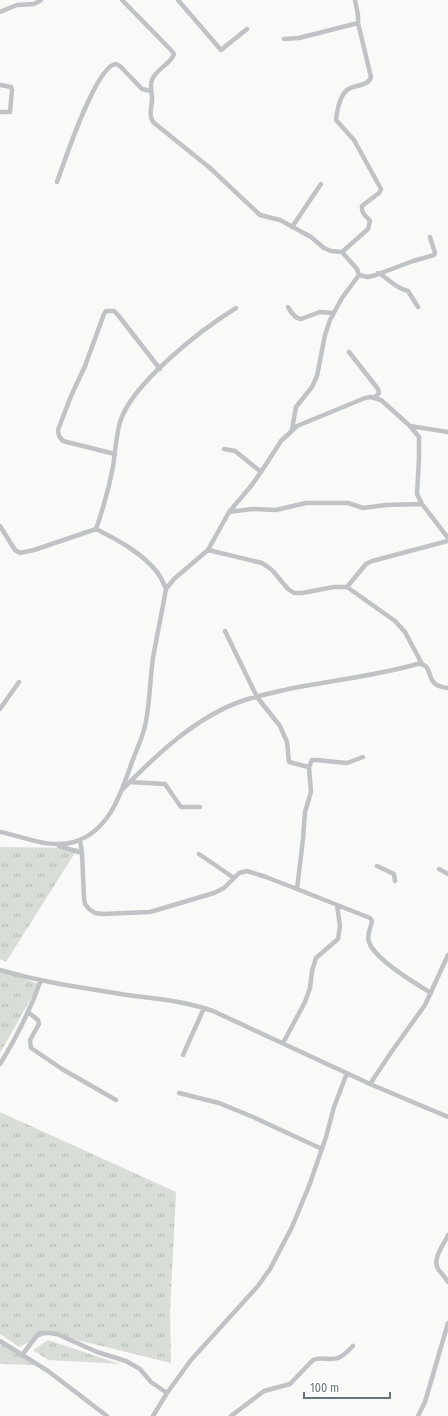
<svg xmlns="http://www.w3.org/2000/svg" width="448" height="1416" font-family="'Fira Sans Condensed',sans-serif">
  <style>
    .grass { fill: url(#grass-tufts) }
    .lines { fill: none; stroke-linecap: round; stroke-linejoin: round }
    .minor { stroke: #bfc3c6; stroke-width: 4.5 }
  </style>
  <defs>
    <pattern id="grass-tufts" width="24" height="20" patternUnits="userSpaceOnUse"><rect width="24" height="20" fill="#d9ddd7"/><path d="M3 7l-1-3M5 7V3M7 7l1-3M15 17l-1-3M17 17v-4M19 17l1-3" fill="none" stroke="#b4b8b4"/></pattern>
  </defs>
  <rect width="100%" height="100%" fill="#f9f9f7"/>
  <path class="grass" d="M0 847 78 848 6 962 0 959Z
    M0 970 39 984 0 1053Z
    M0 1112 176 1192 170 1312 171 1363 49 1333 19 1347 0 1334Z
    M48 1340 120 1364 48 1360 33 1350Z
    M0 1344 38 1365 0 1364Z"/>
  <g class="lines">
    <path class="minor" d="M122 0 171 50 174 54C172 63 156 69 152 80 149 87 153 94 152 101 151 109 149 115 153 122L210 168 260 215 280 220 311 237 324 248 331 251 342 252 357 269 359 275
      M178 0 221 50 247 29
      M0 12 17 5 34 4 41 0
      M284 39 299 38 358 23
      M0 85 11 87 12 90 10 112H0
      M57 182C64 163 96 65 116 64L120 66 142 89 151 91
      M292 227 321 184
      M342 252 368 229 370 221C366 216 361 213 362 206L379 193 381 189 354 140 336 120C337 111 340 96 347 90 355 84 368 87 371 77L358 23V15L355 0
      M378 273C390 279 394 288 408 291L418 307
      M359 275 368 277 376 275 413 261 434 255 435 253 430 237
      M288 307C291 312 295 319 301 319L320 312 333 313
      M349 352 378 389 379 393 374 398
      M410 426 419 437V458L417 494 422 504 448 538
      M292 429 296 407 312 387 317 376 325 335 330 320 342 298 359 275
      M224 449 235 451 261 472 281 441 297 426 365 398 371 397 381 400 410 426 448 432
      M115 454 63 441 59 436 58 430 71 396 85 366 104 314 106 311H114L118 315 160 369
      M229 512 252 509 276 510 306 503H348L363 508 386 505 422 504
      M0 526 15 550 20 553 34 550 96 529C118 540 142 553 157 572 161 577 164 584 166 589
      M96 529C103 509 109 488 113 467 115 452 116 437 120 422 132 383 202 329 236 308
      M208 550 262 563 272 570 288 589 294 593H302L334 587H347L395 621 405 632 422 664
      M347 587 366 564 372 561 448 541
      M225 631 257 697 280 726 287 742 289 762 309 767
      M0 709 19 682
      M130 782 165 784 181 807H200
      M123 789C156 755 196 717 242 701 254 697 267 694 280 691 325 681 372 677 417 664 437 663 421 686 448 688
      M0 832C25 837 49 849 74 842 110 831 121 793 132 762 137 748 144 735 146 721 150 700 150 679 153 658 157 635 162 612 166 589L174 579 208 550 229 512 251 486 261 472
      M80 840 82 853 84 898 85 904 89 909 95 913 103 914 150 912 214 893 224 888 239 873 247 871 266 877 297 889 370 918 372 921C371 928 366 935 369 942 374 959 416 984 431 993
      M59 846 82 853
      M199 854 234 878
      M377 866 394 874 395 881
      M439 869 448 874
      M297 889 303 839 305 812 311 792 309 767 312 760H316L347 763 363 757
      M0 970C44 983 90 989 135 996 162 999 187 1002 213 1011L370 1084 448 1117
      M29 1013 38 1020 39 1024 30 1040 31 1048 62 1069 116 1100
      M283 1043 305 1002 310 988 312 971 316 958 338 939 340 926 337 905
      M183 1055 204 1008
      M0 1064C17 1037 30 1010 41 980
      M370 1084 392 1051 425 1005 448 955
      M179 1093 219 1103 253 1117 322 1149
      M448 1235C444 1245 432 1258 438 1269 441 1273 445 1277 448 1282
      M0 1341 48 1371 107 1416
      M22 1355 39 1333H49L57 1334 97 1352 126 1361 140 1369 151 1382 167 1393
      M153 1416 167 1393 191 1360 258 1286 270 1269 292 1227 309 1186 326 1137 334 1107 347 1073
      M231 1416 264 1391 290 1384 313 1360C322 1356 330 1361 338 1358 344 1356 349 1350 353 1346
      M418 1416 425 1402 448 1323"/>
  </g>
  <path d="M304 1392v6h86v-6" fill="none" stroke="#67767e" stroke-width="2"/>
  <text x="310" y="1392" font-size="12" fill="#67767e" stroke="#ffffff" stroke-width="3" paint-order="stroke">100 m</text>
</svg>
